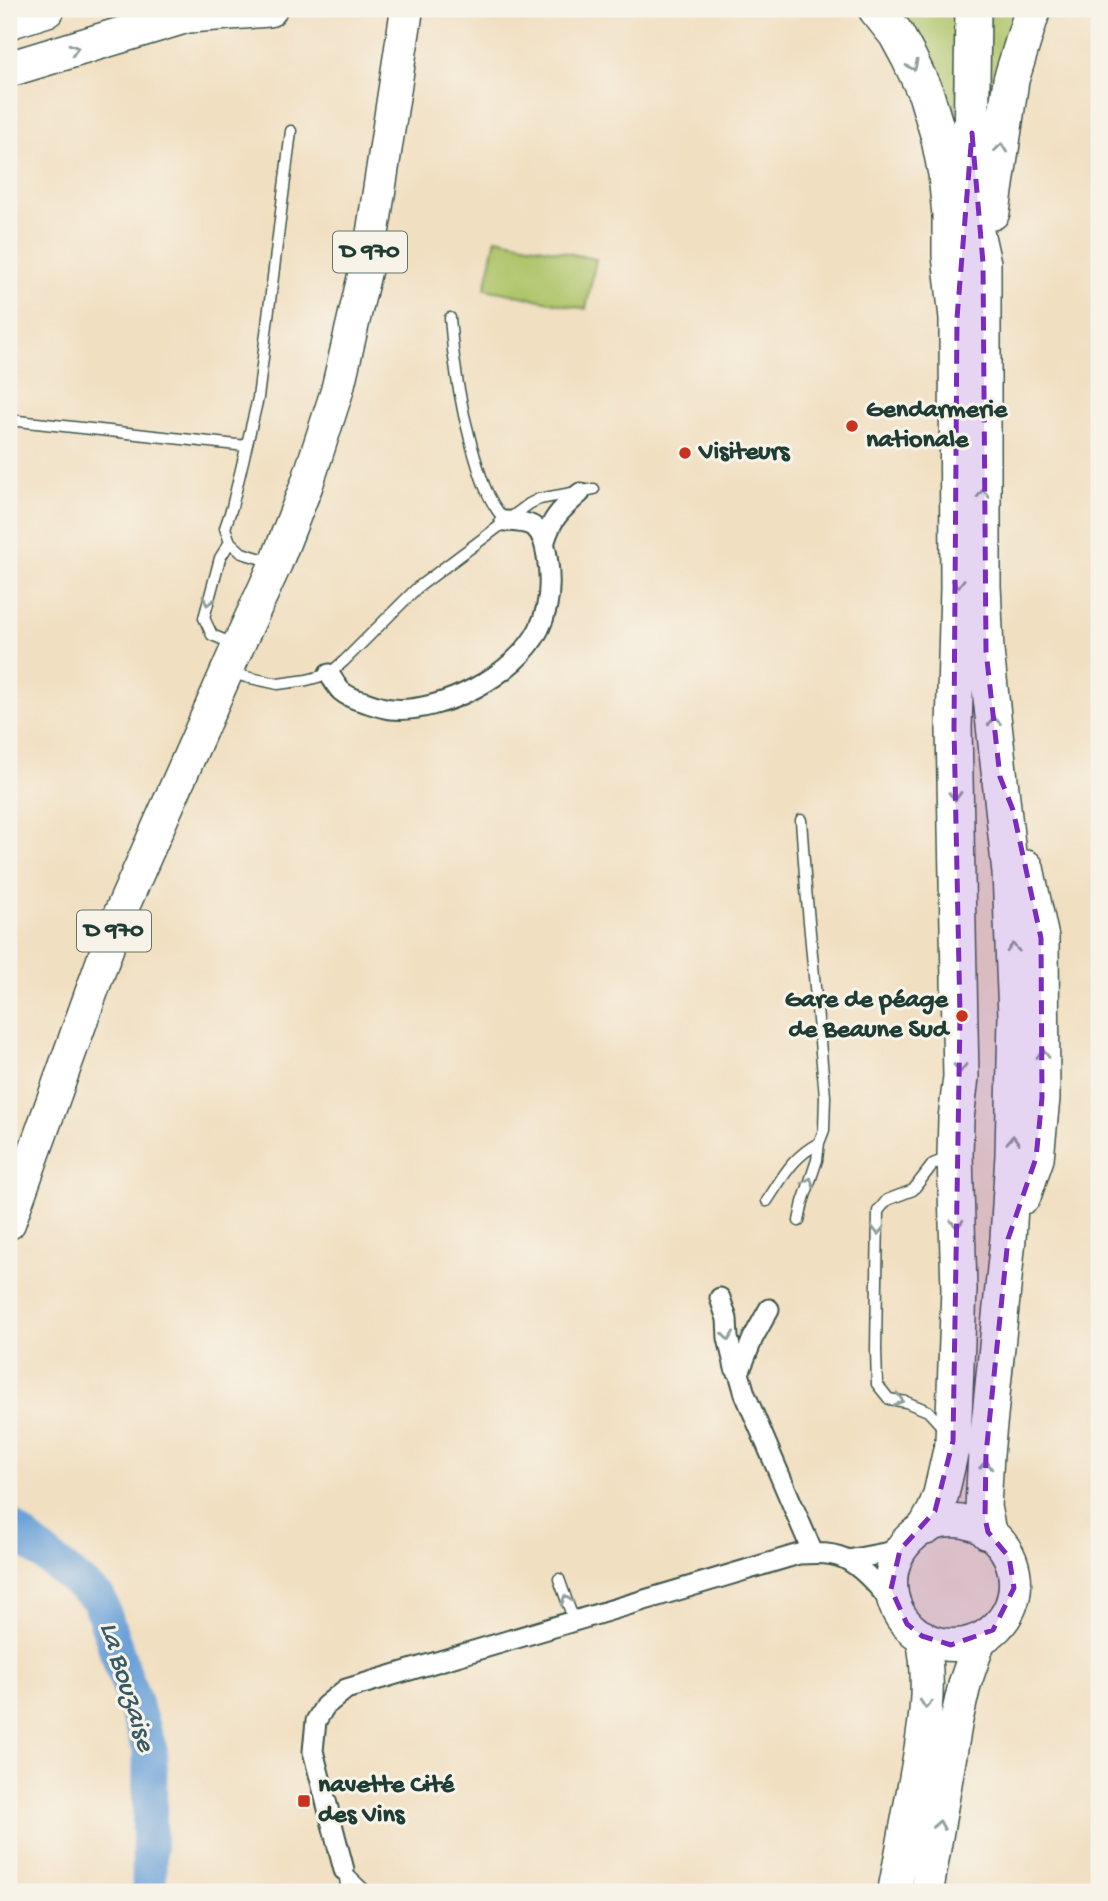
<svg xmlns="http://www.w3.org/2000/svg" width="1108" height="1901" font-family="'Gochi Hand',sans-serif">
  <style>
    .green { fill: #afc56a; stroke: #67814f; stroke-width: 2 }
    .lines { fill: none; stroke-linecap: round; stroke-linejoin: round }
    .river { stroke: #6aa1d8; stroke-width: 35 }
    .service-casing { stroke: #3e5549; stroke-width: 13 }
    .minor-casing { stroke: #3e5549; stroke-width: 23 }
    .primary-casing { stroke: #3e5549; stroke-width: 35 }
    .motorway-casing { stroke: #3e5549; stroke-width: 38 }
    .service { stroke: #fff; stroke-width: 10 }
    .minor { stroke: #fff; stroke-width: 19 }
    .primary { stroke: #fff; stroke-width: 32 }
    .motorway { stroke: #fff; stroke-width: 35 }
    .oneway { stroke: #8f9e9a }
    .marked { fill: #7b2cbf; fill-opacity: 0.2; stroke: #7b2cbf; stroke-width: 5; stroke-dasharray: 14 9; stroke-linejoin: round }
    .poi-dot { fill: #c8321e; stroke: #f7f3e8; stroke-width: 2.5 }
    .labels { text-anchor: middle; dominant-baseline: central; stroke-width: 6; stroke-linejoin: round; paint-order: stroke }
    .shield { fill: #f7f3e8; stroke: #60746a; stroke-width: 2 }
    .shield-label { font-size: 24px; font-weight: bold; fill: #1f3d34 }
    .poi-label { font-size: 26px; font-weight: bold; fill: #1f3d34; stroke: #f7f3e8; text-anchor: start }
    .water-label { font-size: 28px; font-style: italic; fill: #365b65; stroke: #f7f3e8 }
  </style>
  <rect width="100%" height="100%" fill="#f7f3e8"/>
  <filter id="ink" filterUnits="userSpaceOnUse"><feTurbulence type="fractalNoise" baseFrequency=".0143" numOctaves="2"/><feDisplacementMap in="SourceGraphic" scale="14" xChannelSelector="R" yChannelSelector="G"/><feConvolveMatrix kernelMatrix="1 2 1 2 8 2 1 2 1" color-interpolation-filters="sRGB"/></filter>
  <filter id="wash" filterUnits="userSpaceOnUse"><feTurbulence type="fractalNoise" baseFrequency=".00686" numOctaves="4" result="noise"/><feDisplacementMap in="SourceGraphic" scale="28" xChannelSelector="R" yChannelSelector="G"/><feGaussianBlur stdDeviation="1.57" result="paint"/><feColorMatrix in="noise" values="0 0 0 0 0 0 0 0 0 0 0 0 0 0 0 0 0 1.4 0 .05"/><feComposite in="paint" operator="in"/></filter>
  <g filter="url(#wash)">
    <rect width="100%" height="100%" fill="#f1dfc1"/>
    <path class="green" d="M890 9H956L957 125 945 127Z
      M988 9H1025L988 123Z
      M496 238 596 259 586 309 485 289Z"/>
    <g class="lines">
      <path class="river" d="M9 1526 99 1599 150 1750 149 1892"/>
    </g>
  </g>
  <g filter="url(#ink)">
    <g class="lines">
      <defs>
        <path id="service" d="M450 318C453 362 460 404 472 447 481 477 485 496 505 521
          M9 420 246 446
          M230 542 220 558 204 618 212 635 236 645
          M272 562 242 553 230 542 225 528 232 507 258 398 291 131
          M231 672 246 677 278 684 307 680 329 674 344 661 417 588 529 504 539 499 594 489
          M767 1201C783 1177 792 1157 819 1143
          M799 1221 803 1202 817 1160 819 1143 824 1130 825 1096 806 889 801 820
          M945 1430 928 1411 906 1402 889 1399 877 1384 876 1350 878 1211 887 1200 913 1190 933 1164 948 1158
          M559 1579 574 1621
          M344 1870 367 1892
          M344 1871 347 1892"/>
        <path id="minor" d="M545 541C552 517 562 509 580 493
          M329 674C333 679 336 686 341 691 348 697 357 700 365 702 374 705 382 708 391 709 441 714 517 674 539 629 550 607 551 580 547 556 542 526 534 522 505 521
          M720 1298 727 1319 728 1338 735 1368 739 1373 745 1394 813 1553
          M739 1373 753 1338 769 1309
          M848 1560 900 1550
          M344 1870 313 1751 316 1721 325 1706 346 1689 799 1554C815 1553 835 1552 849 1561 867 1572 883 1592 897 1609"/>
        <path id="primary" d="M9 1223 118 918 238 646 276 563 307 484 337 391 370 250 407 9
          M891 1583a62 62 0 1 1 124 0a62 62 0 1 1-124 0Z
          M894 1892C901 1857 907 1821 914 1786 923 1737 933 1686 922 1636
          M927 1892 956 1722 965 1683 980 1639"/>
        <path id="motorway" d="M876 9 896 34 909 58 926 94 938 134 946 174 950 215V255L957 318 958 589 954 728 961 1077 956 1119 955 1155 959 1289 953 1441 941 1494 935 1511 926 1527
          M189 15 269 9
          M9 21 47 9
          M9 69 207 9
          M972 133 976 232 983 263V586L986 651 1010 872 1016 1016 1013 1155 1008 1239 986 1454 983 1507 988 1532
          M971 155 973 9
          M992 212 1011 80 1033 9
          M1023 1196 1036 1158 1042 1098 1041 938 1026 868"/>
      </defs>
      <use href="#service" class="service-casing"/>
      <use href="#minor" class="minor-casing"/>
      <use href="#primary" class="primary-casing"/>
      <use href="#motorway" class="motorway-casing"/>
      <use href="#service" class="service"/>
      <use href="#minor" class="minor"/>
      <use href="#primary" class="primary"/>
      <use href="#motorway" class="motorway"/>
    </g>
    <defs><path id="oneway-chevron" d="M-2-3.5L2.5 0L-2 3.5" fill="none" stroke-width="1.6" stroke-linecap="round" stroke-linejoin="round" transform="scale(1.75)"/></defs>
    <g class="oneway">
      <use href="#oneway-chevron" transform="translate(74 49) rotate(-17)"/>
      <use href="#oneway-chevron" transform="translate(913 66) rotate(65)"/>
      <use href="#oneway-chevron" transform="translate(1001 148) rotate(-83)"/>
      <use href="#oneway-chevron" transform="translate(983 494) rotate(-90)"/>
      <use href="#oneway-chevron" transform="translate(958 583) rotate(90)"/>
      <use href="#oneway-chevron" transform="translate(208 601) rotate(105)"/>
      <use href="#oneway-chevron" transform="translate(994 721) rotate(-96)"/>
      <use href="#oneway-chevron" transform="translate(955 796) rotate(89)"/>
      <use href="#oneway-chevron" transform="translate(1013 948) rotate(-93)"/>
      <use href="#oneway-chevron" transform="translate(1043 1054) rotate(-90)"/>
      <use href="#oneway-chevron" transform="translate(960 1068) rotate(90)"/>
      <use href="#oneway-chevron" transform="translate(1013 1140) rotate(-89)"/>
      <use href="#oneway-chevron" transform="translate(809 1182) rotate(-71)"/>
      <use href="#oneway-chevron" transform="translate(957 1224) rotate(88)"/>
      <use href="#oneway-chevron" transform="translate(878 1230) rotate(90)"/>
      <use href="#oneway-chevron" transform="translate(728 1336) rotate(83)"/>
      <use href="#oneway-chevron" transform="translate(899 1400) rotate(15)"/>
      <use href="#oneway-chevron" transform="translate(986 1465) rotate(-86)"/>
      <use href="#oneway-chevron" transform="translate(566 1600) rotate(-110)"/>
      <use href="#oneway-chevron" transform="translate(926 1704) rotate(95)"/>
      <use href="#oneway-chevron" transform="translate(939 1825) rotate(-80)"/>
    </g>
  </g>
  <path class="marked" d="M972 133 983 263 986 651 1000 777 1013 810 1041 938 1042 1098 1036 1158 1008 1239 986 1454 985 1518 988 1532 1009 1557 1014 1588 993 1630 951 1645 922 1636 907 1624 891 1589 900 1550 935 1511 953 1441 960 1016 954 728 957 318Z"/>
  <g class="poi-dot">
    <circle cx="852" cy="426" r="7"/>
    <circle cx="685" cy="453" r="7"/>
    <circle cx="962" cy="1016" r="7"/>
    <rect x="297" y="1794" width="14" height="14" rx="3.5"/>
  </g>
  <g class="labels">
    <g class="shield">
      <rect x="333" y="231.5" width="74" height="41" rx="5"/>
      <rect x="77" y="910.5" width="74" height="41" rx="5"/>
    </g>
    <g class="shield-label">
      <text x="370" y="252">D 970</text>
      <text x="114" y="931">D 970</text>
    </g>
    <g class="poi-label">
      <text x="866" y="411">Gendarmerie<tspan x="866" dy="30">nationale</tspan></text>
      <text x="699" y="453">Visiteurs</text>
      <text x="948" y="1001" text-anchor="end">Gare de péage<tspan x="948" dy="30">de Beaune Sud</tspan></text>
      <text x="318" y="1786">navette Cité<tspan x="318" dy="30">des Vins</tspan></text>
    </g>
    <g class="water-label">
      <text transform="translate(126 1687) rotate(73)">La Bouzaise</text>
    </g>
  </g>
  <rect width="1108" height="1901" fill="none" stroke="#f7f3e8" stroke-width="35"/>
</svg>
